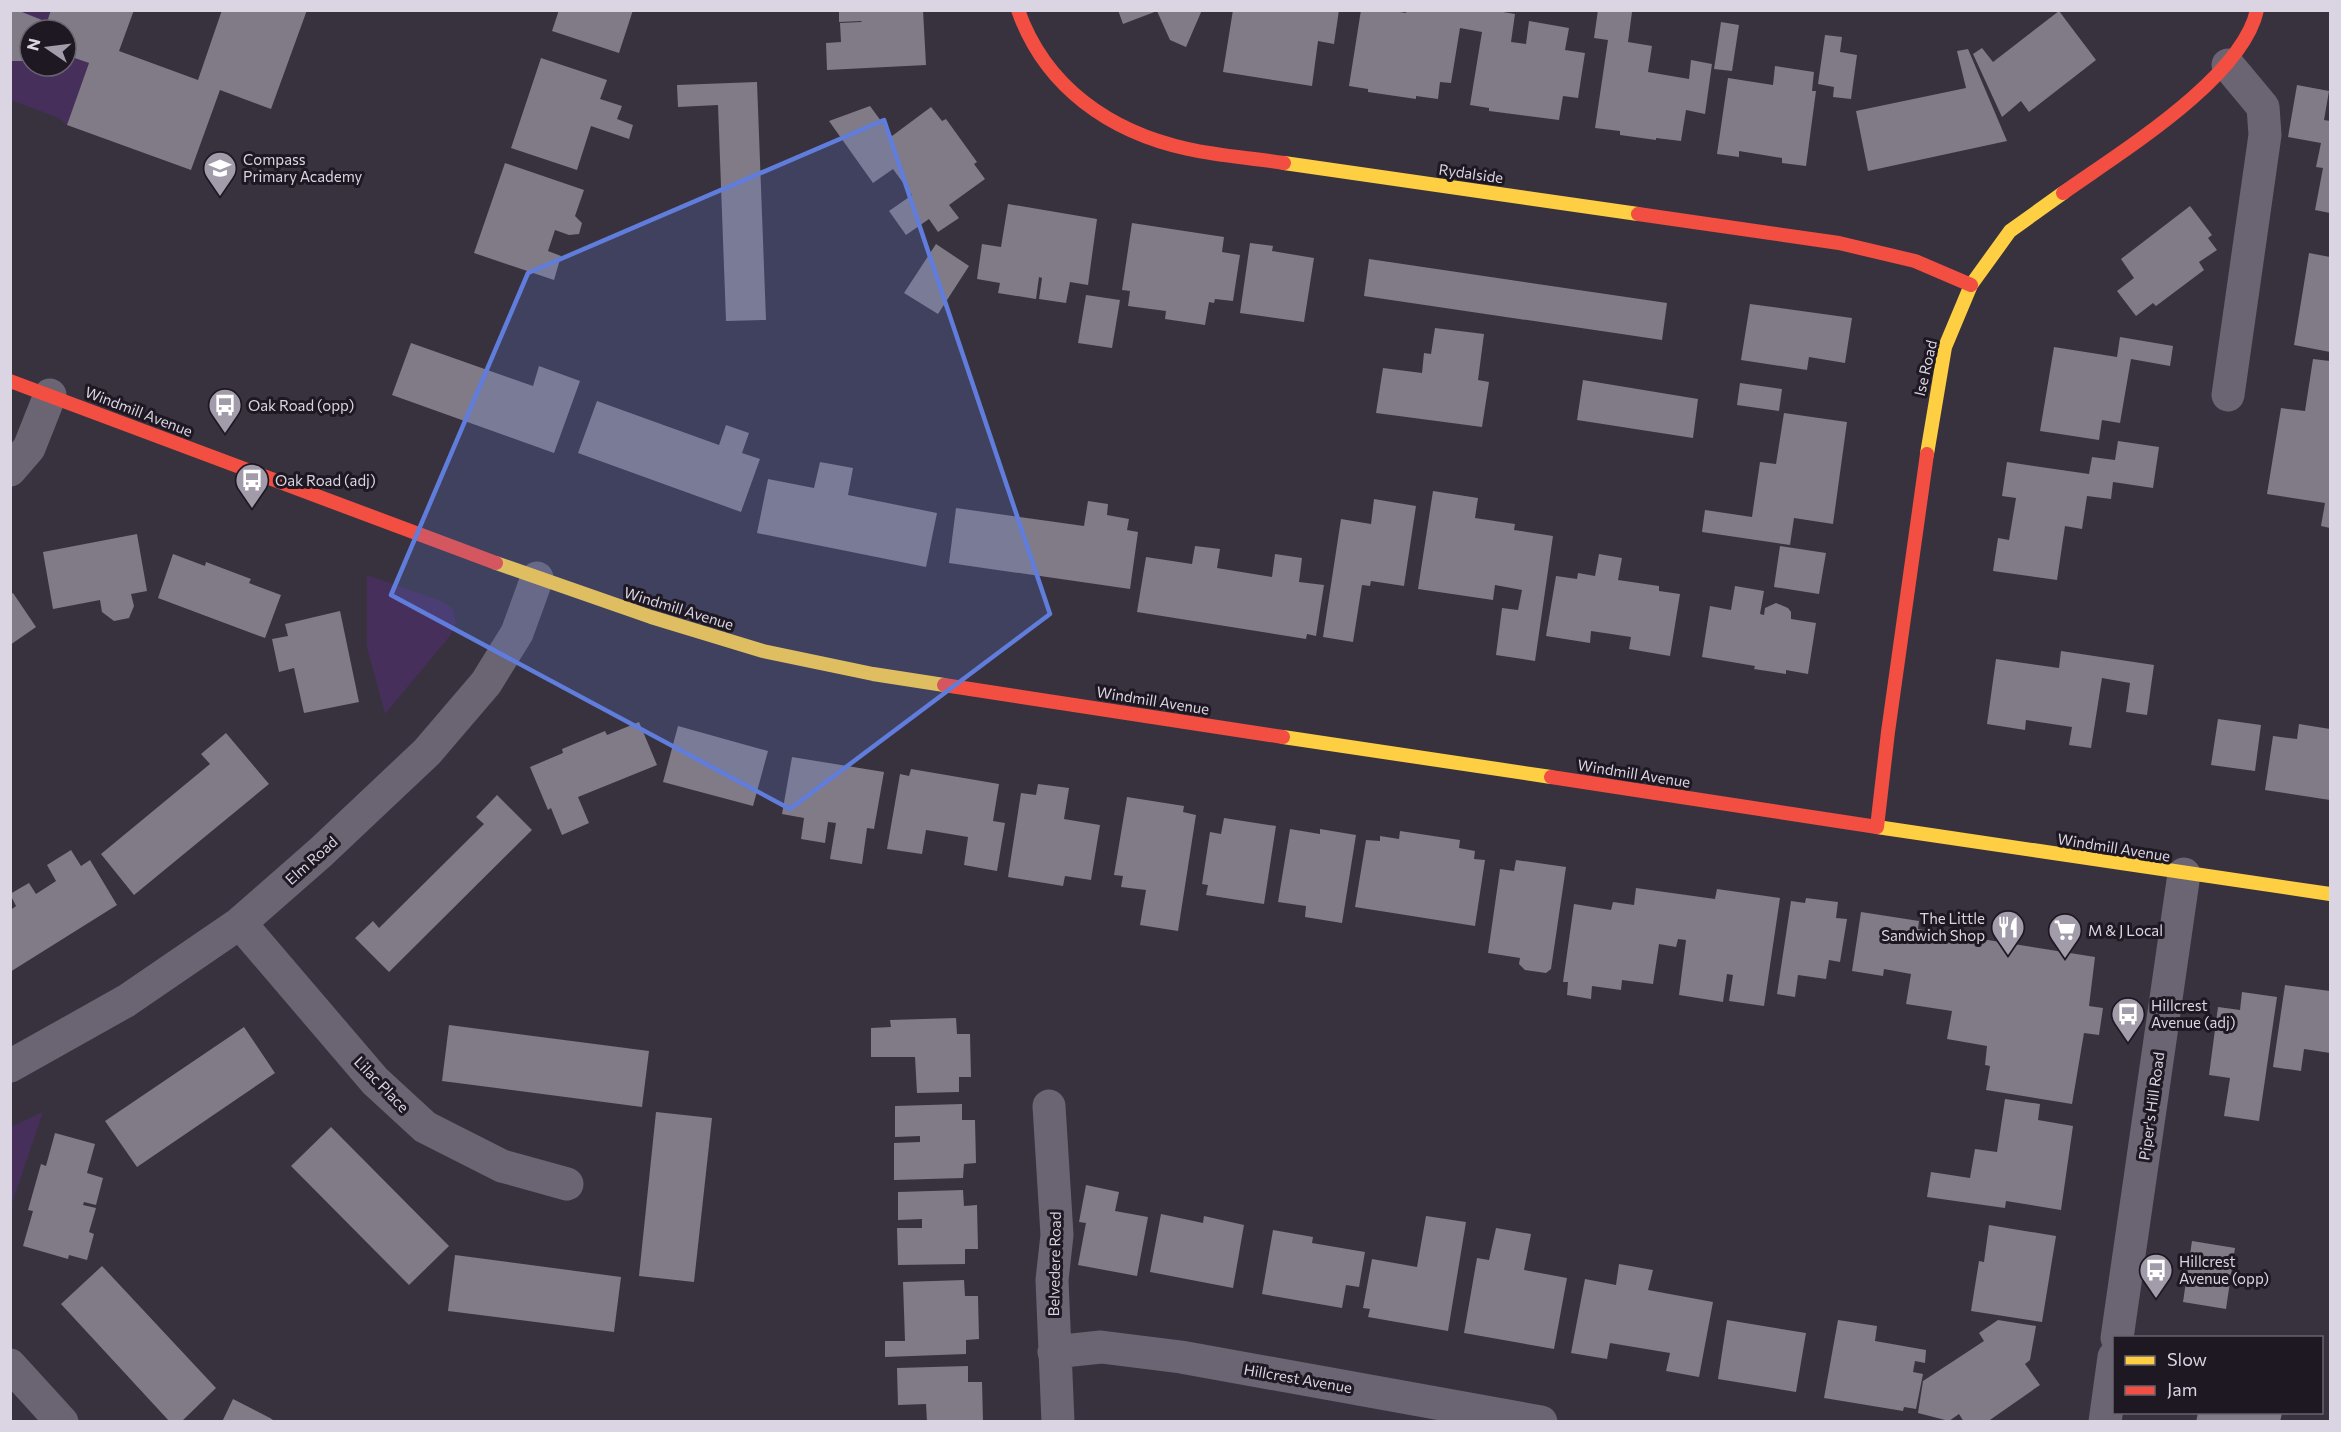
<svg xmlns="http://www.w3.org/2000/svg" width="2341" height="1432" font-family="Commissioner,sans-serif">
  <style>
    .green { fill: #472f5c }
    .building { fill: #807b86 }
    .lines { fill: none; stroke-linecap: round; stroke-linejoin: round }
    .street { stroke: #6b6473; stroke-width: 33 }
    .slow { stroke: #ffcf43; stroke-width: 14 }
    .jam { stroke: #f24e42; stroke-width: 14 }
    .marked { fill: #607ddc; fill-opacity: 0.2; stroke: #607ddc; stroke-width: 4.5; stroke-linejoin: round }
    .labels { text-anchor: middle; dominant-baseline: central; stroke-width: 6; stroke-linejoin: round; paint-order: stroke }
    .poi-label { font-size: 15px; fill: #dbd4e3; stroke: #1d1822; text-anchor: start }
    .street-label { font-size: 15px; fill: #dbd4e3; stroke: #1d1822 }
  </style>
  <rect width="100%" height="100%" fill="#38323f"/>
  <path class="green" d="M17 11H51L47 22Z
    M67 55 89 63 67 125 59 118 11 100 10 61H30V66H66Z
    M367 575 441 601 453 609 456 623 450 636 385 714 367 647Z
    M43 1112 11 1206V1127Z"/>
  <path class="building" d="M10 10H17L47 22 51 10H134L119 51 198 80 222 10H307L271 109 220 90 191 170 67 125 89 63 66 55V30H30V61H10Z
    M559 10H633L619 53 552 31Z
    M839 10H923L926 65 827 70 826 43 841 42 840 23 861 22 862 21 839 22Z
    M1118 10H1202L1186 47 1170 40 1157 11 1123 24Z
    M1233 10H1339L1334 44 1318 41 1312 86 1223 72Z
    M1361 10H1388L1406 13V10H1491L1515 14 1511 42 1526 44 1529 21 1569 28 1565 50 1585 53 1578 98 1563 96 1559 120 1489 111V108L1470 105 1482 32 1460 28 1451 83 1440 82 1438 99 1416 96V99L1368 92V89L1349 86Z
    M1598 10 1632 12 1628 42 1652 46 1648 72 1689 79 1691 60 1712 64 1705 114 1686 110 1681 141 1656 138V140L1620 135V131L1595 128 1608 40 1594 38Z
    M2059 11 2096 60 2029 112 2021 101 2002 117 1973 54 1982 48 1993 62Z
    M1721 22 1739 25 1732 71 1714 69Z
    M1825 35 1842 37 1840 52 1857 55 1851 99 1833 97 1834 87 1818 84Z
    M1968 49 2007 141 1868 171 1856 111 1966 88 1957 51Z
    M541 58 607 80 600 99 622 106 617 119 633 125 629 139 591 126 577 170 511 148Z
    M1775 66 1814 72 1812 91H1816L1806 166 1782 163V158L1739 151V157L1717 154 1728 78 1773 85Z
    M757 82 766 320 726 321 718 105 678 107 677 85Z
    M2297 85 2329 91 2324 120 2330 121V213L2315 210 2323 168 2316 167 2321 143 2288 137Z
    M870 106 892 136 931 107 942 121 946 119 977 162 974 164 985 179 949 205 959 218 938 232 929 219 906 235 889 211 912 195 893 169 873 183 829 121Z
    M505 163 584 190 575 216 582 223 579 234 569 235 555 230 548 251 561 256 554 280 474 253Z
    M1008 204 1097 219 1088 285 1070 282 1066 303 1039 299 1042 278 1039 277 1036 299 998 293 1000 283 977 279 982 244 1001 247Z
    M2190 206 2212 235 2208 238 2217 250 2199 262 2204 270 2156 306 2153 303 2136 316 2117 291 2134 278 2121 259Z
    M1132 223 1224 237 1222 252 1240 255 1233 301 1215 299 1214 303 1209 302 1205 325 1165 319 1166 311 1128 306 1130 291 1122 290Z
    M1250 243 1273 246 1272 251 1314 258 1304 322 1240 313Z
    M936 244 969 266 938 314 904 293Z
    M2309 253 2330 257V352L2294 345Z
    M1369 259 1667 303 1662 340 1364 296Z
    M1086 295 1120 300 1112 348 1078 343Z
    M1750 304 1852 318 1845 363 1809 357 1807 370 1741 360Z
    M1435 328 1484 334 1478 380 1489 382 1482 427 1376 413 1383 368 1422 373 1424 353 1431 354Z
    M2120 337 2173 346 2170 366 2131 359 2120 423 2102 420 2099 440 2040 431 2054 347 2117 357Z
    M411 343 533 386 539 366 580 381 554 453 392 395Z
    M2313 359 2330 361V528L2321 526 2325 503 2267 494 2281 408 2305 411Z
    M1583 380 1698 399 1693 438 1577 420Z
    M1740 383 1782 389 1779 411 1737 405Z
    M597 401 719 445 726 425 749 433 742 453 760 459 741 512 578 453Z
    M1784 413 1847 422 1833 524 1794 518 1790 545 1702 532 1705 510 1752 517 1760 462 1776 464Z
    M2118 441 2159 447 2153 488 2113 482 2111 499 2087 496 2082 529 2065 526 2057 580 1993 571 1998 538 2009 540 2016 498 2002 496 2007 462 2089 474 2092 457 2115 460Z
    M820 462 853 468 848 495 937 513 926 567 757 533 768 479 814 488Z
    M1433 491 1478 498 1475 518 1515 524 1514 530 1553 536 1535 661 1496 655 1502 608 1518 610 1522 590 1495 585 1493 600 1418 589Z
    M1374 499 1416 506 1404 586 1371 581 1370 586 1362 585 1353 642 1323 637 1341 519 1371 524Z
    M1088 501 1108 504 1107 515 1129 519 1127 530 1138 532 1130 589 949 563 956 508 1084 526Z
    M137 534 147 591 131 594 134 606 129 618 114 621 102 612 100 600 53 609 43 552Z
    M1195 546 1220 549 1217 568 1272 577 1275 554 1302 558 1299 582 1324 585 1316 636 1307 634 1306 639 1137 612 1146 557 1192 564Z
    M1780 546 1826 553 1819 594 1774 587Z
    M173 554 205 566 206 562 251 579 249 583 281 595 265 638 158 598Z
    M1599 554 1622 558 1618 580 1659 586V591L1680 594 1670 656 1629 649 1631 637 1591 631 1590 643 1546 636 1556 576 1577 579 1578 573 1595 576Z
    M1735 586 1764 591 1760 614 1764 615 1765 608 1776 603 1788 608 1791 612V619L1816 623 1808 674 1786 670V674L1754 669 1755 666 1702 657 1710 606 1731 610Z
    M13 593 36 627 10 645V595Z
    M340 611 359 702 304 713 294 668 279 672 272 639 288 636 285 624Z
    M2061 651 2154 665 2147 715 2126 712 2130 683 2102 678 2091 748 2069 745 2072 727 2026 720 2025 730 1987 724 1996 659 2059 668Z
    M2218 719 2261 725 2255 771 2211 765Z
    M639 722 657 765 578 797 589 823 562 835 551 808 548 810 530 767 563 753 562 749 605 731 607 735Z
    M2299 724 2330 729V800L2265 790 2273 736 2297 739Z
    M678 726 768 751 753 806 663 782Z
    M226 733 269 784 134 895 101 854 210 764 201 754Z
    M792 757 884 772 874 829 867 828 862 864 830 859 836 823 828 822 825 843 801 839 804 818 782 814Z
    M911 769 999 784 993 821 1005 823 997 871 964 865 968 837 926 830 922 854 887 849 900 774 909 776Z
    M1038 784 1069 788 1064 819 1100 825 1091 880 1065 876 1063 886 1008 877 1021 793 1036 795Z
    M497 795 532 830 389 972 355 938 373 921 379 928 484 824 476 817Z
    M1127 797 1184 806 1183 812 1196 815 1178 931 1140 925 1146 890 1121 887 1123 876 1114 875Z
    M1224 818 1276 826 1264 904 1206 895 1208 885 1202 884 1210 832 1221 834Z
    M1290 829 1320 834V829L1356 835 1342 923 1305 917 1306 906 1278 902Z
    M1400 831 1460 840 1459 848 1475 851 1474 859 1485 860 1475 926 1355 907 1366 840 1380 841V836L1399 839Z
    M71 850 81 866 90 860 117 905 10 972V907L12 909 16 906 10 894 29 883 36 894 53 883 56 881 47 865Z
    M1516 860 1566 867 1551 969 1546 973 1525 970 1519 964 1520 958 1488 953 1500 869 1514 871Z
    M1636 888 1715 899 1717 889 1780 898 1764 1006 1729 1001 1733 975 1727 974 1723 1002 1679 995 1686 940 1678 939 1676 947 1659 944 1653 984 1622 980 1621 990 1592 986 1591 999 1567 995 1568 982H1563L1574 904 1611 910 1613 902 1634 905Z
    M1806 898 1838 902 1836 918 1847 919 1840 962 1829 960 1826 979 1798 975 1795 997 1777 994 1791 901 1805 903Z
    M1861 912 1919 921 1918 929 2095 957 2089 1006 2103 1008 2099 1035 2084 1033 2072 1104 1986 1090 1990 1066 1985 1065 1987 1046 1947 1039 1952 1011 1906 1004 1911 974 1884 969 1883 976 1852 971Z
    M2285 985 2330 991V1053L2304 1049 2301 1071 2273 1067Z
    M2242 992 2277 997 2259 1121 2224 1116 2230 1078 2209 1075 2218 1007 2240 1010Z
    M956 1018 957 1034H970L971 1077H959V1092L917 1093 915 1057H871V1028L891 1027 890 1020Z
    M449 1025 649 1051 642 1107 442 1081Z
    M244 1027 275 1073 137 1167 105 1121Z
    M2005 1099 2040 1104 2038 1120 2073 1126 2061 1210 2006 1201 2005 1208 1927 1197 1931 1172 1970 1178 1975 1149 1997 1152Z
    M962 1104V1120H975L976 1163 964 1164 963 1178 894 1180V1143L920 1142V1136L895 1137V1106Z
    M656 1112 712 1118 694 1282 639 1276Z
    M331 1127 449 1246 409 1285 291 1166Z
    M55 1133 95 1144 87 1173 103 1178 96 1205 84 1202 83 1205 96 1208 89 1232 94 1234 87 1260 69 1255 68 1259 23 1246 33 1211 28 1210 41 1164 46 1166Z
    M1086 1185 1119 1192 1115 1211 1148 1217 1137 1276 1078 1265 1086 1223 1079 1222Z
    M963 1190 964 1206 977 1205 978 1249H965V1264L898 1265 897 1228H922V1219L898 1220V1192Z
    M1161 1214 1203 1223 1204 1216 1244 1225 1233 1288 1150 1272Z
    M1426 1216 1466 1222 1448 1331 1368 1317 1370 1309 1363 1308 1372 1259 1417 1267Z
    M1989 1225 2056 1236 2042 1322 1971 1311 1979 1261 1984 1262Z
    M1496 1228 1531 1234 1524 1270 1567 1278 1554 1349 1464 1333 1477 1258 1489 1260Z
    M1273 1230 1313 1237 1312 1243 1365 1252 1359 1287 1346 1285 1342 1308 1262 1294Z
    M2192 1241 2235 1248 2226 1309 2183 1302Z
    M455 1255 621 1277 614 1332 448 1311Z
    M1619 1264 1653 1270 1648 1290 1713 1302 1699 1377 1666 1371 1670 1353 1610 1343 1607 1359 1571 1353 1585 1279 1616 1285Z
    M102 1266 216 1388 181 1422H170L61 1304Z
    M964 1280 965 1296H978L979 1339 966 1340V1354L885 1357V1341H905L903 1282Z
    M1727 1320 1806 1333 1796 1392 1718 1379Z
    M1838 1320 1877 1326 1875 1341 1926 1350 1925 1363 1915 1361 1913 1372 1923 1374 1916 1409 1904 1407 1903 1411 1824 1398Z
    M1998 1320 2036 1326 2030 1360 2025 1364 2040 1385 1987 1422H1964L1959 1414 1949 1421 1918 1413 1923 1381 1984 1341 1979 1333Z
    M968 1366V1382H982L983 1422H927L926 1404 898 1405 897 1368Z
    M233 1399 270 1418 276 1422H222Z
    M2198 1413H2282L2280 1422H2196Z"/>
  <g class="lines">
    <path class="street" d="M2228 65 2263 107 2265 135 2228 395
      M10 470 29 448 50 395
      M240 923 375 1081 425 1127 502 1166 567 1184
      M10 1066 126 1001 240 923 321 852 427 752 486 683 517 633 537 578
      M1049 1106 1057 1235 1052 1280 1058 1422
      M2117 1338 2184 874
      M1054 1352 1101 1347 1181 1357 1541 1422
      M10 1365 62 1422
      M2105 1422 2114 1357"/>
    <path class="slow" d="M1284 163 1638 214
      M1927 454 1945 347 1971 285 2010 231 2063 193
      M496 563 651 617 763 651 873 674 944 685
      M1283 737 1551 777
      M1877 827 2330 894"/>
    <path class="jam" d="M1018 10C1045 87 1110 132 1188 149 1219 156 1253 158 1284 163
      M2063 193C2119 153 2242 79 2257 10
      M1638 214 1839 243 1915 261 1971 285
      M10 381 496 563
      M944 685 1283 737
      M1551 777 1877 827
      M1877 827 1888 732 1927 454"/>
  </g>
  <path class="marked" d="M884 120 1050 614 790 809 391 595 528 273Z"/>
  <defs>
    <symbol id="school-pin" viewBox="-11 -11 22 30"><path d="M0 17L-7.5 6A9.5 9.5 0 1 1 7.5 6Z" fill="#a29baa" stroke="#1d1822"/><path d="M0-5L7-2L0 1L-7-2ZM-4 1L0 2.5L4 1V4Q0 6-4 4Z" fill="#fff"/></symbol>
    <symbol id="bus-pin" viewBox="-11 -11 22 30"><path d="M0 17L-7.5 6A9.5 9.5 0 1 1 7.5 6Z" fill="#a29baa" stroke="#1d1822"/><path d="M-5-6H5V4H4V6H2V4H-2V6H-4V4H-5ZM-3.5-4V0h7V-4ZM-3.5 1.2v1.5H-2V1.2ZM2 1.2v1.5H3.5V1.2Z" fill="#fff"/></symbol>
    <symbol id="restaurant-pin" viewBox="-11 -11 22 30"><path d="M0 17L-7.5 6A9.5 9.5 0 1 1 7.5 6Z" fill="#a29baa" stroke="#1d1822"/><path d="M-5-6h1v4h1v-4h1v4h1v-4h1v5L-1.5 .5V6h-2V.5L-5-1ZM5-6V6H3V1.5H1.5Q1.5-4 5-6Z" fill="#fff"/></symbol>
    <symbol id="supermarket-pin" viewBox="-11 -11 22 30"><path d="M0 17L-7.5 6A9.5 9.5 0 1 1 7.5 6Z" fill="#a29baa" stroke="#1d1822"/><path d="M-6-5.5h2.5l.6 2H6L4.5 2H-2.5L-4.4-4H-6ZM-1.5 3.2a1.3 1.3 0 1 0 .1 0ZM3 3.2a1.3 1.3 0 1 0 .1 0Z" fill="#fff"/></symbol>
  </defs>
  <g fill-rule="evenodd">
    <use href="#school-pin" x="201" y="149" width="38" height="52"/>
    <use href="#bus-pin" x="206" y="386" width="38" height="52"/>
    <use href="#bus-pin" x="233" y="461" width="38" height="52"/>
    <use href="#restaurant-pin" x="1989" y="908" width="38" height="52"/>
    <use href="#supermarket-pin" x="2046" y="911" width="38" height="52"/>
    <use href="#bus-pin" x="2109" y="995" width="38" height="52"/>
    <use href="#bus-pin" x="2137" y="1251" width="38" height="52"/>
  </g>
  <g class="labels">
    <g class="poi-label">
      <text x="243" y="159">Compass<tspan x="243" dy="17">Primary Academy</tspan></text>
      <text x="248" y="405">Oak Road (opp)</text>
      <text x="275" y="480">Oak Road (adj)</text>
      <text x="1985" y="918" text-anchor="end">The Little<tspan x="1985" dy="17">Sandwich Shop</tspan></text>
      <text x="2088" y="930">M &amp; J Local</text>
      <text x="2151" y="1005">Hillcrest<tspan x="2151" dy="17">Avenue (adj)</tspan></text>
      <text x="2179" y="1261">Hillcrest<tspan x="2179" dy="17">Avenue (opp)</tspan></text>
    </g>
    <g class="street-label">
      <text transform="translate(1471 173) rotate(8)">Rydalside</text>
      <text transform="translate(1925 368) rotate(-77)">Ise Road</text>
      <text transform="translate(139 411) rotate(21)">Windmill Avenue</text>
      <text transform="translate(679 608) rotate(17)">Windmill Avenue</text>
      <text transform="translate(1153 700) rotate(9)">Windmill Avenue</text>
      <text transform="translate(1634 773) rotate(9)">Windmill Avenue</text>
      <text transform="translate(2114 847) rotate(9)">Windmill Avenue</text>
      <text transform="translate(311 860) rotate(-42)">Elm Road</text>
      <text transform="translate(382 1084) rotate(46)">Lilac Place</text>
      <text transform="translate(2151 1106) rotate(-82)">Piper's Hill Road</text>
      <text transform="translate(1054 1264) rotate(-89)">Belvedere Road</text>
      <text transform="translate(1298 1378) rotate(10)">Hillcrest Avenue</text>
    </g>
  </g>
  <rect width="2341" height="1432" fill="none" stroke="#dbd4e3" stroke-width="24"/>
  <rect x="2113" y="1336" width="210" height="78" fill="#1d1822" stroke="#69636f" stroke-width="1.5"/>
  <rect x="2125" y="1356" width="30" height="9" fill="#ffcf43" stroke="#69636f" stroke-width="1.5"/>
  <text x="2167" y="1366" font-size="18" fill="#dbd4e3">Slow</text>
  <rect x="2125" y="1386" width="30" height="9" fill="#f24e42" stroke="#69636f" stroke-width="1.5"/>
  <text x="2167" y="1396" font-size="18" fill="#dbd4e3">Jam</text>
  <g transform="translate(48 48) rotate(284)"><circle r="28" fill="#1d1822" stroke="#69636f" stroke-width="1.5"/>
  <path d="M0-4.5L10 22L0 15L-10 22Z" fill="#a29baa"/>
  <text y="-9" font-size="16" font-weight="bold" text-anchor="middle" fill="#dbd4e3">N</text>
  </g>
</svg>
